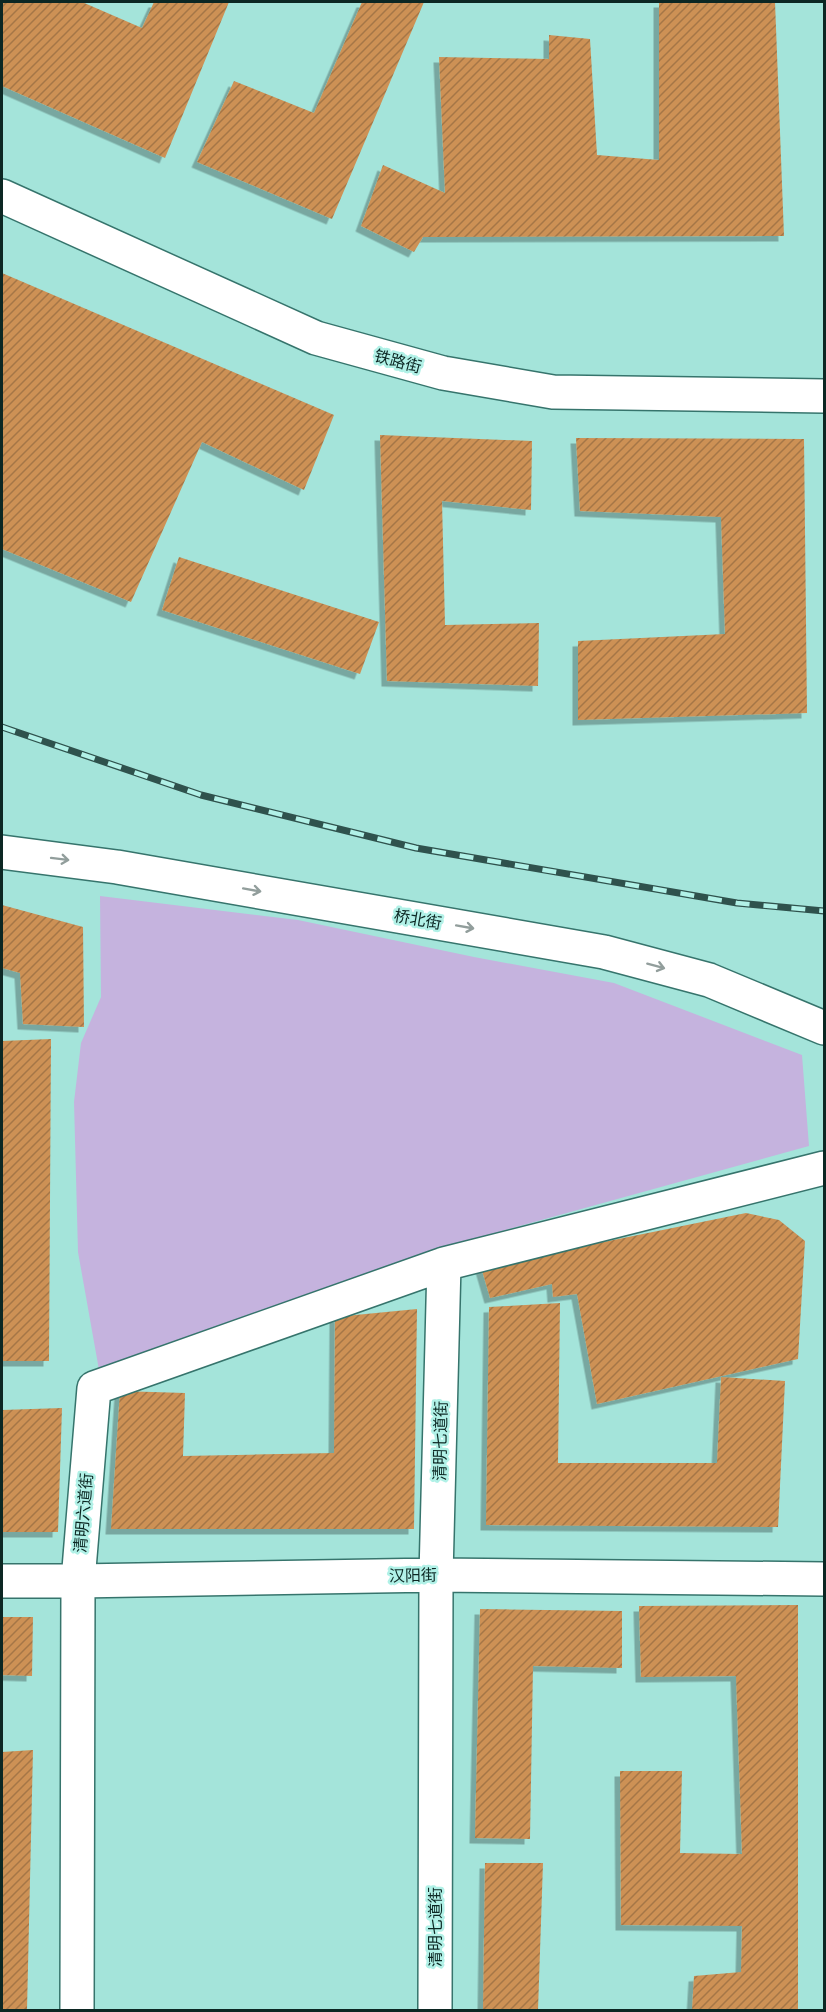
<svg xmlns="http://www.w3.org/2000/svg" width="826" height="2012" font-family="'Titillium Web','Noto Sans SC',sans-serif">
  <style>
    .park { fill: #c5b3de }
    .building { fill: url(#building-hatch); filter: url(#shadow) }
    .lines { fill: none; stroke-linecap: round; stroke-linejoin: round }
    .secondary-casing { stroke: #36746c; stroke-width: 36 }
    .secondary { stroke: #fff; stroke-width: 33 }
    .rail-casing { stroke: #2f524d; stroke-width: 7 }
    .rail { stroke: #b1f1e7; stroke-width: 4.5; stroke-dasharray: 14; stroke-linecap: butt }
    .oneway { stroke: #929e9c }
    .labels { text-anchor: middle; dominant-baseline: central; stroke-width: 5; stroke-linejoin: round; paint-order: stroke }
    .street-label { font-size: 16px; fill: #0c2723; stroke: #b1f1e7 }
  </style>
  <defs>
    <pattern id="building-hatch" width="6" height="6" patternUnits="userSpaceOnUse" patternTransform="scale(1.5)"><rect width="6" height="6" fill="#cd9155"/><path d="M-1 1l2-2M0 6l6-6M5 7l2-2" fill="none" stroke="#a57646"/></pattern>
    <filter id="shadow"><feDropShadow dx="-5.5" dy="5.5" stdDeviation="0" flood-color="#0004"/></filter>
  </defs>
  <rect width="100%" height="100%" fill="#a4e4da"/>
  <path class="park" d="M100 896 298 920 474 957 614 983 802 1055 809 1146 440 1248 99 1370 78 1252 74 1102 81 1043 101 997Z"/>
  <path class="building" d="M2 2H82L142 28 154 2H229L165 158 2 86Z
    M362 2H424L332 219 197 162 234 81 314 113Z
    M659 2H775L784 236 423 237 414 252 361 226 383 165 445 193 439 57 549 59V35L590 39 597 155 659 160Z
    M2 273 334 415 304 490 202 442 131 602 2 549Z
    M380 435 532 441 531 510 442 501 445 625 539 623 538 686 387 681Z
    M576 438 804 439 807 713 578 720V641L725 634 721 517 580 511Z
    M179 557 379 622 360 674 162 610Z
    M2 905 83 927 84 1027 23 1024 20 973 2 968Z
    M51 1039 49 1361H2V1041Z
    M746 1213 779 1220 805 1241 798 1359 597 1404 577 1294 553 1297 552 1284 490 1298 481 1267Z
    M560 1303 558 1463H717L721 1377 785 1381 778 1527 486 1525 489 1307Z
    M417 1309 414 1529H111L120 1391 185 1393 183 1456 334 1453 335 1317Z
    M62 1408 58 1532H2V1410Z
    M798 1605V2010H692L694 1976 741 1972 742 1926 621 1925 620 1771H682L680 1853 742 1854 736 1676 641 1677 639 1606Z
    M480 1609 622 1611V1668L533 1666 530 1839 475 1838Z
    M2 1617H33L32 1676 2 1675Z
    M33 1750 27 2010H2V1752Z
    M485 1863H543L538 2010H483Z"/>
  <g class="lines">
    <defs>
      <path id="secondary" d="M2 196 316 338 443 373 553 392 824 396
        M2 852 117 867 604 952 709 980 824 1028
        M2 1581H78L436 1575 824 1579
        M77 2010 78 1581 94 1388 444 1264
        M435 2010 436 1575 444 1264 824 1168"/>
    </defs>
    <use href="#secondary" class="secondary-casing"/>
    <use href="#secondary" class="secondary"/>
    <defs>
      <path id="rail" d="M2 727 201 795 416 848 737 903 824 911"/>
    </defs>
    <use href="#rail" class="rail-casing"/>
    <use href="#rail" class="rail"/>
  </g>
  <defs><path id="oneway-shaft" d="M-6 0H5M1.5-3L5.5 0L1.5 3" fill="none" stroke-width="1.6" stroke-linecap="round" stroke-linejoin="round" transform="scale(1.5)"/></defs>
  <g class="oneway">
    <use href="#oneway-shaft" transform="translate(60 859) rotate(7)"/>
    <use href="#oneway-shaft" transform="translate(252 890) rotate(10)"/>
    <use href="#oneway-shaft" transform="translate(465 927) rotate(10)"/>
    <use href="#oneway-shaft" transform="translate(656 966) rotate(15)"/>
  </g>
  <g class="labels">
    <g class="street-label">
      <text transform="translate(398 361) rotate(15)">铁路街</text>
      <text transform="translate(418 919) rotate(10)">桥北街</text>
      <text transform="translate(440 1441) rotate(-89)">清明七道街</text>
      <text transform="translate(83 1513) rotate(-85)">清明六道街</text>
      <text transform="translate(413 1575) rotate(-1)">汉阳街</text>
      <text transform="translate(435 1927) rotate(-90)">清明七道街</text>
    </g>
  </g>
  <rect width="826" height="2012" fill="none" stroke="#0c2723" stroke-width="6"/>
</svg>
